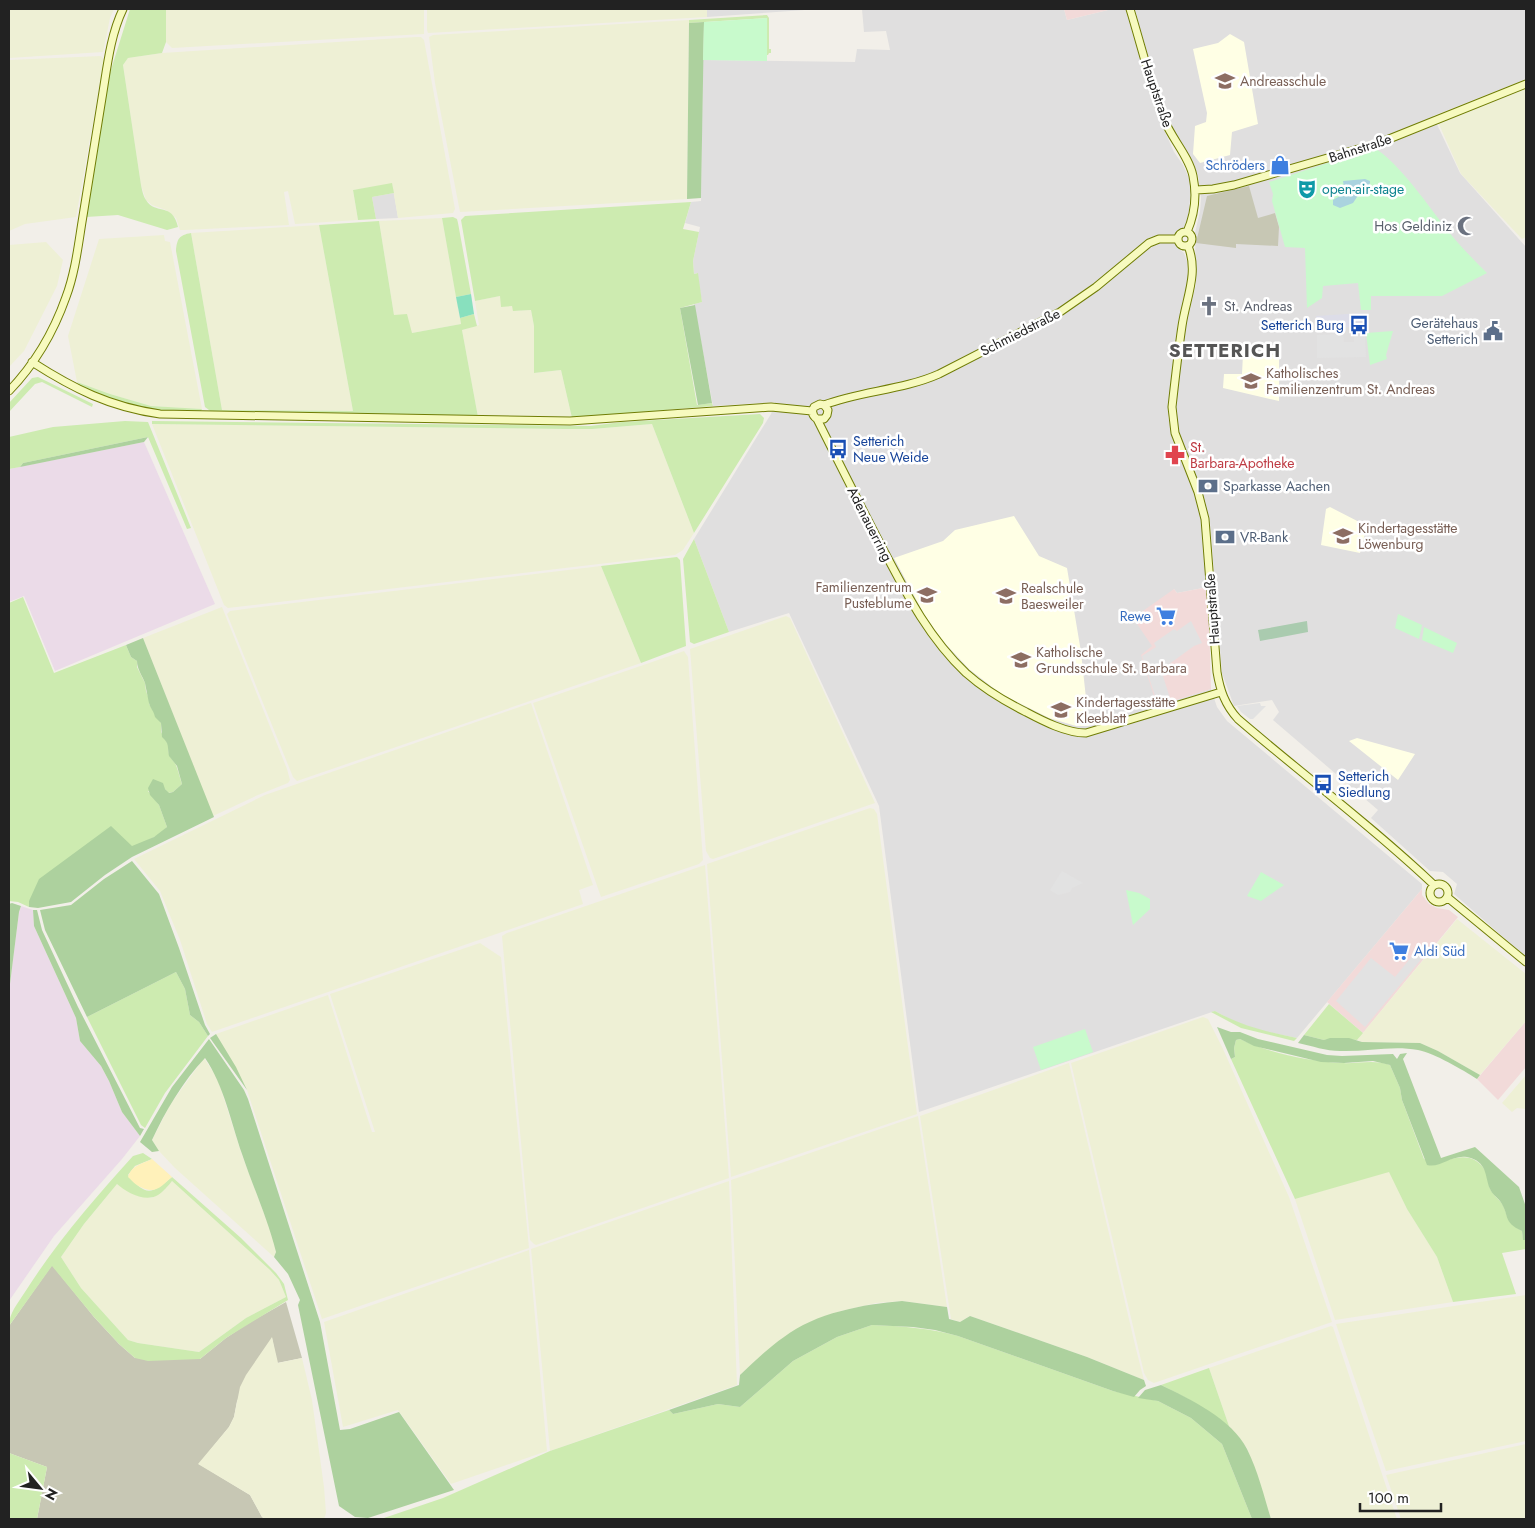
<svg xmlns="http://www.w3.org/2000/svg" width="1535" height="1528" font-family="Jost,sans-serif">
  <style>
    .residential { fill: #e0dfdf }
    .commercial { fill: #f2dad9 }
    .industrial { fill: #ebdbe8 }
    .education { fill: #ffffe5 }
    .construction { fill: #c7c7b4 }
    .farmland { fill: #eef0d5 }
    .grass { fill: #cdebb0; fill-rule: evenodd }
    .forest { fill: #add19e }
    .sand { fill: #fff1ba }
    .cemetery { fill: #aacbaf }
    .park { fill: #c8facc }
    .pitch { fill: #88e0be }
    .parking { fill: #e2e2e2 }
    .plaza { fill: #dddde8 }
    .water { fill: #aad3df }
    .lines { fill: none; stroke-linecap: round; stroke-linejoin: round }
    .secondary-casing { stroke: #707d05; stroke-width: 9 }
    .secondary { stroke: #f7fabf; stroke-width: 7 }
    .labels { text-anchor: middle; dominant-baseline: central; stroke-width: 5; stroke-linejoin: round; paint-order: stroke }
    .education-label { font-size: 14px; fill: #785e54; stroke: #fff; text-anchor: start }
    .street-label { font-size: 14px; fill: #222; stroke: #fff }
    .shop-label { font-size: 14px; fill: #366cbe; stroke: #fff; text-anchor: end }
    .culture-label { font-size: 14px; fill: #0d838f; stroke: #fff; text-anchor: start }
    .worship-label { font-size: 14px; fill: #5b616d; stroke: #fff; text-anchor: end }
    .service-label { font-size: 14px; fill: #4e5e75; stroke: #fff; text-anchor: start }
    .transit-label { font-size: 14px; fill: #164399; stroke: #fff; text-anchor: start }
    .health-label { font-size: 14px; fill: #be3a42; stroke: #fff; text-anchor: start }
    .district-label { font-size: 19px; font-weight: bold; letter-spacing: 1px; fill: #555; stroke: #fff }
  </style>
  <rect width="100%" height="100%" fill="#f2efe9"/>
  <path class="residential" d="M707 9H819L707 17Z
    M862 9H1064L1067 20 1112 9H1127L1145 75 1161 123 1174 152 1183 165 1189 178 1191 190 1188 219 1183 229 1175 236V243L1179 249 1184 253 1187 261 1188 282 1178 322 1168 417 1172 434 1195 492 1202 521 1208 587 1177 593 1174 589 1153 646 1157 706 1211 689 1217 707 1227 721 1422 884V889L1297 1038 1262 1031 1233 1021 1215 1011 919 1112 879 806 789 613 729 632 694 539 771 414 775 402 713 406 694 304 702 302 697 273 694 274 693 261 700 227 685 223 691 202 701 201 703 60 855 62 857 49 890 50 886 31 864 32Z
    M1135 9H1526V79L1433 116 1460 173 1526 247V957L1454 894 1457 884 1443 872 1430 871 1371 818 1378 810 1273 720 1279 712 1272 700 1234 706 1222 673 1210 522 1201 489 1178 430 1175 409 1186 326 1196 284 1195 233 1200 211 1201 198 1198 175 1193 161 1183 148 1168 120 1152 73Z
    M394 193 398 218 376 219 372 197Z"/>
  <path class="commercial" d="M1064 9H1112L1067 20Z
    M1208 587 1211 689 1157 706 1141 655 1152 646 1133 618 1174 589 1177 593Z
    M1422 889V895L1429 904 1437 908 1449 910 1458 917 1363 1033 1327 1002Z
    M1526 1021V1067L1498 1100 1477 1079Z"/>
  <path class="industrial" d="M144 442 215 604 55 671 24 596 9 602V469Z
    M21 906 33 910 34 926 76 1018 80 1041 101 1066 109 1081 122 1112 140 1136 122 1159 54 1236 9 1301V992L19 912Z"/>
  <path class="education" d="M1230 34 1244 42 1258 124 1232 132 1230 155 1200 163 1193 154 1195 126 1206 122 1207 113 1193 49 1218 43Z
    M1243 354 1279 355V401L1223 388 1224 374H1242Z
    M1330 507 1367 526 1360 553 1321 545 1326 509Z
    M1014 516 1039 556 1067 568 1081 652 1089 726H1076L1049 718 1001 694 969 669 942 640 925 616 894 558 943 541 955 530Z
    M1357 738 1415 754 1398 780 1349 741Z"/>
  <path class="construction" d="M1249 186 1258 218 1275 213 1279 227 1278 246 1236 244V248L1196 243 1207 196Z
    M52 1265 94 1317 119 1344 135 1358 200 1359 226 1338 247 1324 286 1302 302 1358 277 1363 272 1338 237 1401 234 1417 229 1427 199 1464 250 1495 262 1517 265 1519H37L47 1467 9 1453V1326Z"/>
  <path class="farmland" d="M9 9H114L110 18 103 52 9 58Z
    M166 9H424V34L172 48 166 42Z
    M427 9H707V17L428 33 427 30Z
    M689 20 687 199 460 212 435 83 429 37 433 35Z
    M416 37H421L424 40 455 209 453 213 398 218 392 184 353 190 358 220 295 224 288 191 284 192 289 225 185 230H180L176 218 166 210 152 205 146 200 141 185 123 65 128 58 162 53Z
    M101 56 104 60 76 217 25 224 9 231V60Z
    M1526 88V237L1522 239 1461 174 1438 122Z
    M442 218 461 324 412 333 394 315 379 221Z
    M319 225 353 411 222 410 191 233Z
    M164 235 165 241 170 242 202 409 151 406 110 394 77 382 68 336 99 239Z
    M46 242 63 260 57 286 24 351 9 367V245Z
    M500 296 513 306V311L531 310 534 326 535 373 561 370 572 418 478 417 462 330 479 325 475 301Z
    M152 424 565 429H592L652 424 694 533 683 550 675 555 228 608 224 605Z
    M601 566 641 663 297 781 293 777 227 614 230 611 252 608Z
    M222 607 287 769 290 780 288 783 258 795 213 816 143 638Z
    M786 616 790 618 875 803 713 859 710 858 706 851 690 649Z
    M684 651 688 657 703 860 699 864 601 897 533 703Z
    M531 703 593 885 579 890 583 904 212 1032 207 1024 180 940 160 891 134 859 265 795Z
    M870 808 874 809 877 814 917 1114 731 1177 707 864Z
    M705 865 729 1178 536 1245 534 1244 530 1240 502 936 507 933Z
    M1457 919 1526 974V1021L1480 1075 1438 1051 1420 1043 1362 1042 1357 1040Z
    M480 943 501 957 529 1248 322 1319 247 1090 216 1034 328 995 372 1132H375L330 994Z
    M1203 1017 1208 1019 1223 1049 1289 1197 1332 1322 1154 1383 1148 1380 1144 1373 1071 1063Z
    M204 1058 216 1076 221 1089 242 1155 273 1237 276 1252 274 1257 175 1168 159 1151 152 1140 170 1105Z
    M1069 1063 1136 1349 1144 1380 1087 1357 970 1316 960 1322 951 1319 920 1116Z
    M1526 1075V1109L1517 1108 1512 1112 1502 1103Z
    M918 1116 947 1307 902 1301 876 1303 841 1311 807 1324 760 1357 740 1375 731 1180Z
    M1389 1171 1407 1209 1437 1257 1453 1302 1335 1320 1295 1199Z
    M172 1181 270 1270 279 1280 286 1297 246 1318 199 1352 138 1343 128 1340 81 1288 61 1257 84 1224 117 1184 133 1194 152 1198 165 1189Z
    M729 1181 737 1385 550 1451 531 1249Z
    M529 1250 547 1451 451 1484 398 1410 343 1427 324 1322Z
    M1526 1295V1441L1386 1471 1336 1324Z
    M1331 1326 1333 1327 1397 1519H1271L1247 1448 1230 1429 1209 1368Z
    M272 1337 278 1363 302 1358 312 1400 324 1487 326 1513 324 1519H265L262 1517 250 1495 198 1464 229 1427 234 1417 240 1387 246 1375Z
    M1526 1444V1519H1401L1386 1475Z"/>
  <path class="grass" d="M130 9H166V42L162 53 128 58 123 65 141 185C142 189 143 196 146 200 156 216 172 201 178 227L167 230 118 215 86 217 109 76Z
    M767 15 769 18V49H771V53H769L768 55H766L767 18 689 23V20Z
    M392 183 394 193 372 197 376 219 358 220 353 190Z
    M691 202 683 229 699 232 693 261 694 274 698 273 702 302 680 308 697 405 712 403 713 406 572 418 561 370 534 373V326L531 310 513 311 512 306 501 307 500 296 475 301 461 220 465 216Z
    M453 217 457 219 458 223 471 294 456 297 442 218Z
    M379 221 394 315 407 314 412 333 461 324 460 318 474 314 477 326 462 330 478 417 213 413 205 407 176 251C177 239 179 235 191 233L222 410 353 411 319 225Z
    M38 377 93 404 92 407 42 382 35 384 9 412V403L32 378Z
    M77 382 110 394 151 406 202 409 201 411 177 412 152 410 112 399 82 388Z
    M760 414 764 418 763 423 694 533 652 424 592 429H565L152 424V421L590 426 622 422Z
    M125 421 148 422 191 528 187 529 148 437 23 463 20 467 9 469V437L53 427Z
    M694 539 729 632 694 644 690 642 683 559Z
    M677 557 680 560 686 646 641 663 601 566Z
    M23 597 54 673 126 645 131 657 137 661V667L145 683 146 691 149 699V704L161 723V732L169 746C166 757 175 760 177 768 179 773 180 779 182 784L173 792 168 793 165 789 148 791 159 805 167 827 162 833 29 901V907L18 902 9 901V603Z
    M176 972 185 989 190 1015 199 1022 208 1036 165 1093 145 1128 141 1125 87 1017Z
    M1329 1004 1363 1033 1357 1040 1336 1038 1324 1040 1304 1035Z
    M1215 1011C1242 1026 1267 1032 1297 1038L1294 1041 1241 1028 1211 1012Z
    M1240 1039C1269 1053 1309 1061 1341 1063 1358 1064 1374 1059 1390 1065L1400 1088 1402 1100 1424 1159 1437 1164C1456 1156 1476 1151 1487 1174 1489 1179 1488 1184 1490 1189 1493 1194 1496 1197 1500 1201 1510 1214 1502 1220 1522 1231L1523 1239 1526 1240V1249L1502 1253 1516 1294 1453 1302 1437 1257 1407 1209 1389 1172 1295 1199 1231 1059 1235 1057 1234 1048 1236 1040Z
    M143 1153 152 1159 135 1166 128 1175C147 1198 152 1193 172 1177L241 1238 276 1273 284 1284 288 1300 226 1338 200 1359 148 1361 135 1358 119 1344 94 1317 52 1266 9 1326C9 1313 18 1303 25 1292 56 1243 94 1199 133 1156ZM172 1181 270 1270 279 1280 286 1297 246 1318 199 1352 138 1343 128 1340 81 1288 61 1257 84 1224 117 1184C126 1192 145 1203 158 1195 163 1192 168 1186 172 1181Z
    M872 1325C901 1326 929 1328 958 1336L1113 1391 1158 1401 1191 1418 1222 1444 1252 1519H381L443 1498 550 1451 669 1410 673 1414 718 1404 740 1407 793 1361 837 1337Z
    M1209 1368 1230 1429C1208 1409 1187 1398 1161 1385Z
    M9 1453 47 1467 37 1519H9Z"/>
  <path class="forest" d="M704 22 701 198 687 199 689 23Z
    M695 305 712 403 698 405 680 308Z
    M148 437 144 442 20 467 23 463Z
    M143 638 214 817 132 857 105 875 71 902 38 908 29 907V901L39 879 111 826 132 846 154 837 167 827 159 805 150 795 148 788 153 779 163 783 165 789 169 793 173 792 182 784 177 766 169 756C167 747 170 744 162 737L161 723 155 717C154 711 150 708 149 703 148 698 146 688 145 683 142 675 137 669 137 661L131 657 126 645Z
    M132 861 159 894 179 948 205 1025 210 1034 208 1036 199 1022 190 1015 185 989 176 972 87 1017 45 930 40 910 71 905 104 879Z
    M12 903 21 906 19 912 9 992V904Z
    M33 910H37L42 930 78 1007 140 1128 144 1129 140 1136 122 1112 109 1081 101 1066 80 1041 76 1018 34 926Z
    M1217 1027 1231 1032H1240L1258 1039 1327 1055 1342 1056 1393 1054 1397 1059 1400 1054 1407 1053 1403 1059 1441 1158 1475 1147 1519 1187 1526 1207V1240H1523L1522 1231C1502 1222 1510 1215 1500 1201 1497 1197 1492 1194 1490 1189 1485 1178 1488 1164 1471 1158 1453 1152 1441 1169 1427 1165L1402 1100 1400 1088 1390 1065 1373 1061 1344 1063 1321 1062 1254 1046 1240 1039 1236 1040 1234 1048 1235 1057 1231 1059Z
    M216 1034 236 1067 247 1090 210 1038Z
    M1304 1035 1324 1040 1330 1038H1349L1362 1042 1420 1043 1438 1051 1480 1075 1477 1079C1463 1070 1434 1053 1418 1050 1392 1045 1366 1052 1340 1051 1326 1051 1312 1046 1298 1043Z
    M209 1039 244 1090 248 1099 320 1322 340 1430 350 1429 399 1412 454 1490 368 1518 355 1517 339 1506 298 1305 300 1300 288 1274 274 1257 276 1252C268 1219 253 1187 242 1154 231 1122 224 1086 205 1058 183 1081 165 1112 152 1140L159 1151 152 1152 140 1142 172 1087Z
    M902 1301 947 1307 949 1319 960 1322 970 1316 1087 1357 1144 1380 1146 1386 1140 1390 1134 1397 1113 1391 958 1336 935 1330 913 1327 872 1325 837 1337 793 1361 740 1407 718 1404 673 1414 669 1410 739 1385 740 1375C754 1362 768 1348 784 1337 815 1313 864 1304 902 1301Z
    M1161 1385C1190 1399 1232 1419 1247 1449 1258 1471 1264 1496 1271 1519H1252L1222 1444 1191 1418 1158 1401 1138 1398 1145 1390Z"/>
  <path class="sand" d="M152 1159 172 1177C163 1184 158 1193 145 1189 137 1186 134 1183 128 1177 132 1165 142 1164 152 1159Z"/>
  <path class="cemetery" d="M1307 621 1308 632 1260 641 1258 630Z"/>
  <path class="park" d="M767 18V61L703 60 704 22Z
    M1374 148C1398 161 1430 208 1448 231 1460 246 1474 260 1487 273L1442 296H1371V310H1361L1358 283 1323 286 1322 298 1307 308 1305 248 1285 247 1272 201 1273 194 1269 182Z
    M1393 331 1386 355 1387 359 1370 365 1366 333Z
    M1398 614 1422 625 1419 639 1395 628Z
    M1424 627 1457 643 1453 653 1422 640Z
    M1261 872 1284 885 1261 901 1247 896Z
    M1126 890 1139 893 1150 899V909L1133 925Z
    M1085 1029 1093 1052 1041 1070 1033 1047Z"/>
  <path class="pitch" d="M471 294 474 314 460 318 456 297Z"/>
  <path class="parking" d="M1343 334 1344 342H1354V335H1365L1366 357 1317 358V335Z
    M1191 621 1202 643 1194 646 1161 670 1170 698 1157 702 1142 656 1156 647 1154 643 1174 629 1177 631Z
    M1260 703 1261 706H1266L1253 719H1250L1241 712 1237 706Z
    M1062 871 1083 883 1072 888 1070 892 1058 895 1050 890Z
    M1417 950 1424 956 1365 1027 1336 1001 1371 958 1395 977Z"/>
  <path class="plaza" d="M1363 313V326L1317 329 1316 316Z"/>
  <path class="water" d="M1365 179 1370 181V183L1366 189 1359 194 1353 203 1340 208 1333 205V200L1345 193 1343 181Z"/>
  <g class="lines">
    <defs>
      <path id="secondary" d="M1130 9C1141 45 1150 83 1164 119 1171 138 1189 156 1193 176 1197 196 1195 214 1187 232
        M1196 190 1213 189 1234 185 1379 143 1526 84
        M1178 239a7 7 0 1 1 14 0a7 7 0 1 1-14 0Z
        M1188 246C1199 273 1186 298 1182 326 1178 353 1175 380 1172 407L1175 433 1198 492 1205 519 1217 672C1220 690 1225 705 1238 719 1303 775 1372 826 1434 885
        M32 362C74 389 110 407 160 414L570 421 771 407 812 411
        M9 391C34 365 54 331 66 297 75 273 78 247 82 222 89 181 95 139 102 98 107 68 110 36 123 9
        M824 405C861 391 903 390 939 374L1060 312 1096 287 1149 243 1159 239H1178
        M817 419H824L827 415 828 410 824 405 820 404 814 407C811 412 813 416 817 419 839 463 861 507 884 551 907 595 929 638 966 673 984 689 1004 701 1026 712 1043 721 1066 733 1086 733L1221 692
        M1430 893a9 9 0 1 1 18 0a9 9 0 1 1-18 0Z
        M1447 897 1526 962"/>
    </defs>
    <use href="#secondary" class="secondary-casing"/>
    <use href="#secondary" class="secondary"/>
  </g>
  <defs>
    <symbol id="school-bare" viewBox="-9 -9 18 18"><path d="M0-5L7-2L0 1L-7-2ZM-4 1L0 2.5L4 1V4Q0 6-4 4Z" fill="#8d6e63" stroke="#fff" stroke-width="2.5" paint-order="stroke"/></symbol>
    <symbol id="shop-bare" viewBox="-9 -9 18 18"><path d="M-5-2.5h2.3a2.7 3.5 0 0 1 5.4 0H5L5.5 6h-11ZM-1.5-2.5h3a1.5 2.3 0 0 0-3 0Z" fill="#3f7fe0" stroke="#fff" stroke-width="2.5" paint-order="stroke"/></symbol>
    <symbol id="theatre-bare" viewBox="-9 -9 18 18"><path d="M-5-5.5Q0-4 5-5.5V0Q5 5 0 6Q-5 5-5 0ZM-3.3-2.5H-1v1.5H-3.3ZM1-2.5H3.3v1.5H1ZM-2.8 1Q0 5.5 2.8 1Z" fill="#0f9aa8" stroke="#fff" stroke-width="2.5" paint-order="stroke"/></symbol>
    <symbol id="mosque-bare" viewBox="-9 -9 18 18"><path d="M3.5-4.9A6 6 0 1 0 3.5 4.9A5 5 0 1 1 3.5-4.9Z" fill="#6b7280" stroke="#fff" stroke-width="2.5" paint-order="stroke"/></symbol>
    <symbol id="church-bare" viewBox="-9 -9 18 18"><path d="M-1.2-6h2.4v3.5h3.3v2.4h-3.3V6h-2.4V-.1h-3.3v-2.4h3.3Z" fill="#6b7280" stroke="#fff" stroke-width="2.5" paint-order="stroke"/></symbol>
    <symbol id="bus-bare" viewBox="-9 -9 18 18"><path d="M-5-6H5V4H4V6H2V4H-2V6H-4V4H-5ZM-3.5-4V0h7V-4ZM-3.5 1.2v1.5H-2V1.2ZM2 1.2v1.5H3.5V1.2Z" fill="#1a4fb4" stroke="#fff" stroke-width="2.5" paint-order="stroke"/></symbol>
    <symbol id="civic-bare" viewBox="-9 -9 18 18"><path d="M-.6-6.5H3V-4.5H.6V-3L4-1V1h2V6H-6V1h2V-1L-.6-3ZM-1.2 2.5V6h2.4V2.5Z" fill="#5c6f8a" stroke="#fff" stroke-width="2.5" paint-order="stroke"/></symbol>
    <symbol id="pharmacy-bare" viewBox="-9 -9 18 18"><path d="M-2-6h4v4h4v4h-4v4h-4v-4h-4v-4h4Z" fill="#e0444e" stroke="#fff" stroke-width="2.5" paint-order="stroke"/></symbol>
    <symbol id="bank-bare" viewBox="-9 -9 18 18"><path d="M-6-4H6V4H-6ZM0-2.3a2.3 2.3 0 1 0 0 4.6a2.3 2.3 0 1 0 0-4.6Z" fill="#5c6f8a" stroke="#fff" stroke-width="2.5" paint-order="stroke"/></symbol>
    <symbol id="supermarket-bare" viewBox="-9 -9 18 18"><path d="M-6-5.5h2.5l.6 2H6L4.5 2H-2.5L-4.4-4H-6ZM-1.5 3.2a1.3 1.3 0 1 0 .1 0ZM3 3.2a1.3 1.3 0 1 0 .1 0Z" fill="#3f7fe0" stroke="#fff" stroke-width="2.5" paint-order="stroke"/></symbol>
  </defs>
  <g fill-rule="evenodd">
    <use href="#school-bare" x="1211" y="67" width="28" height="28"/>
    <use href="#shop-bare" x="1266" y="151" width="28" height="28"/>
    <use href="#theatre-bare" x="1293" y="175" width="28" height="28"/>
    <use href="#mosque-bare" x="1453" y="212" width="28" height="28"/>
    <use href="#church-bare" x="1195" y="292" width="28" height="28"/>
    <use href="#bus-bare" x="1345" y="311" width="28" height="28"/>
    <use href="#civic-bare" x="1479" y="317" width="28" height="28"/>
    <use href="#school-bare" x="1237" y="367" width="28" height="28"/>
    <use href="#bus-bare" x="824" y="435" width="28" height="28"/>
    <use href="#pharmacy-bare" x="1161" y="441" width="28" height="28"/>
    <use href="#bank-bare" x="1194" y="472" width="28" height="28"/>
    <use href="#school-bare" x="1329" y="522" width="28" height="28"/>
    <use href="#bank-bare" x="1211" y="523" width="28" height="28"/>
    <use href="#school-bare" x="913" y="581" width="28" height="28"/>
    <use href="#school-bare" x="992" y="582" width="28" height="28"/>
    <use href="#supermarket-bare" x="1152" y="602" width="28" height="28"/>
    <use href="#school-bare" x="1007" y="646" width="28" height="28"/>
    <use href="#school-bare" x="1047" y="696" width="28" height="28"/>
    <use href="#bus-bare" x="1309" y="770" width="28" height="28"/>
    <use href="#supermarket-bare" x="1385" y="937" width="28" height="28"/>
  </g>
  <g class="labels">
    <g class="education-label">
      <text x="1240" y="81">Andreasschule</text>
      <text x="1266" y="373">Katholisches<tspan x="1266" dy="16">Familienzentrum St. Andreas</tspan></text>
      <text x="1358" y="528">Kindertagesstätte<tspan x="1358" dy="16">Löwenburg</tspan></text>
      <text x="912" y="587" text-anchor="end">Familienzentrum<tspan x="912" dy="16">Pusteblume</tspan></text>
      <text x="1021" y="588">Realschule<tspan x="1021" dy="16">Baesweiler</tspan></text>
      <text x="1036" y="652">Katholische<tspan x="1036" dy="16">Grundsschule St. Barbara</tspan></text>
      <text x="1076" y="702">Kindertagesstätte<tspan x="1076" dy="16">Kleeblatt</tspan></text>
    </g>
    <g class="street-label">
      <text transform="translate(1157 93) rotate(71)">Hauptstraße</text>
      <text transform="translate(1360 148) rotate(-18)">Bahnstraße</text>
      <text transform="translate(1020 332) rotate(-27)">Schmiedstraße</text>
      <text transform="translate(870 524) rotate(63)">Adenauerring</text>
      <text transform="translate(1212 609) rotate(-94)">Hauptstraße</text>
    </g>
    <g class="shop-label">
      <text x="1265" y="165">Schröders</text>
      <text x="1151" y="616">Rewe</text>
      <text x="1414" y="951" text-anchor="start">Aldi Süd</text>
    </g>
    <g class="culture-label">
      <text x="1322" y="189">open-air-stage</text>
    </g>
    <g class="worship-label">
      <text x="1452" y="226">Hos Geldiniz</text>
      <text x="1224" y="306" text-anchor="start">St. Andreas</text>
    </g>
    <g class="service-label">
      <text x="1478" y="323" text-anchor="end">Gerätehaus<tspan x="1478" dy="16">Setterich</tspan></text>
      <text x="1223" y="486">Sparkasse Aachen</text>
      <text x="1240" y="537">VR-Bank</text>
    </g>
    <g class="transit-label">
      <text x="1344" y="325" text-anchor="end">Setterich Burg</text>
      <text x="853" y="441">Setterich<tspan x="853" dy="16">Neue Weide</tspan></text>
      <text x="1338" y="776">Setterich<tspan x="1338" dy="16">Siedlung</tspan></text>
    </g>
    <g class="health-label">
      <text x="1190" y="447">St.<tspan x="1190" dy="16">Barbara-Apotheke</tspan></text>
    </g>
    <g class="district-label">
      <text x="1225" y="350">SETTERICH</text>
    </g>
  </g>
  <rect width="1535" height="1528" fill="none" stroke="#222222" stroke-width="20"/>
  <g transform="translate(40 1488) rotate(119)" stroke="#ffffff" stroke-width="4" paint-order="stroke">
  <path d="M0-4L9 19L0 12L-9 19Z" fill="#222222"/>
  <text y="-8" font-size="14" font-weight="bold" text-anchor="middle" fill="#222222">N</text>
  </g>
  <path d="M1360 1503v8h81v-8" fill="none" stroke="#222222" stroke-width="2.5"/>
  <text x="1368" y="1503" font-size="15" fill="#222222" stroke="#ffffff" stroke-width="4" paint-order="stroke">100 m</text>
</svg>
